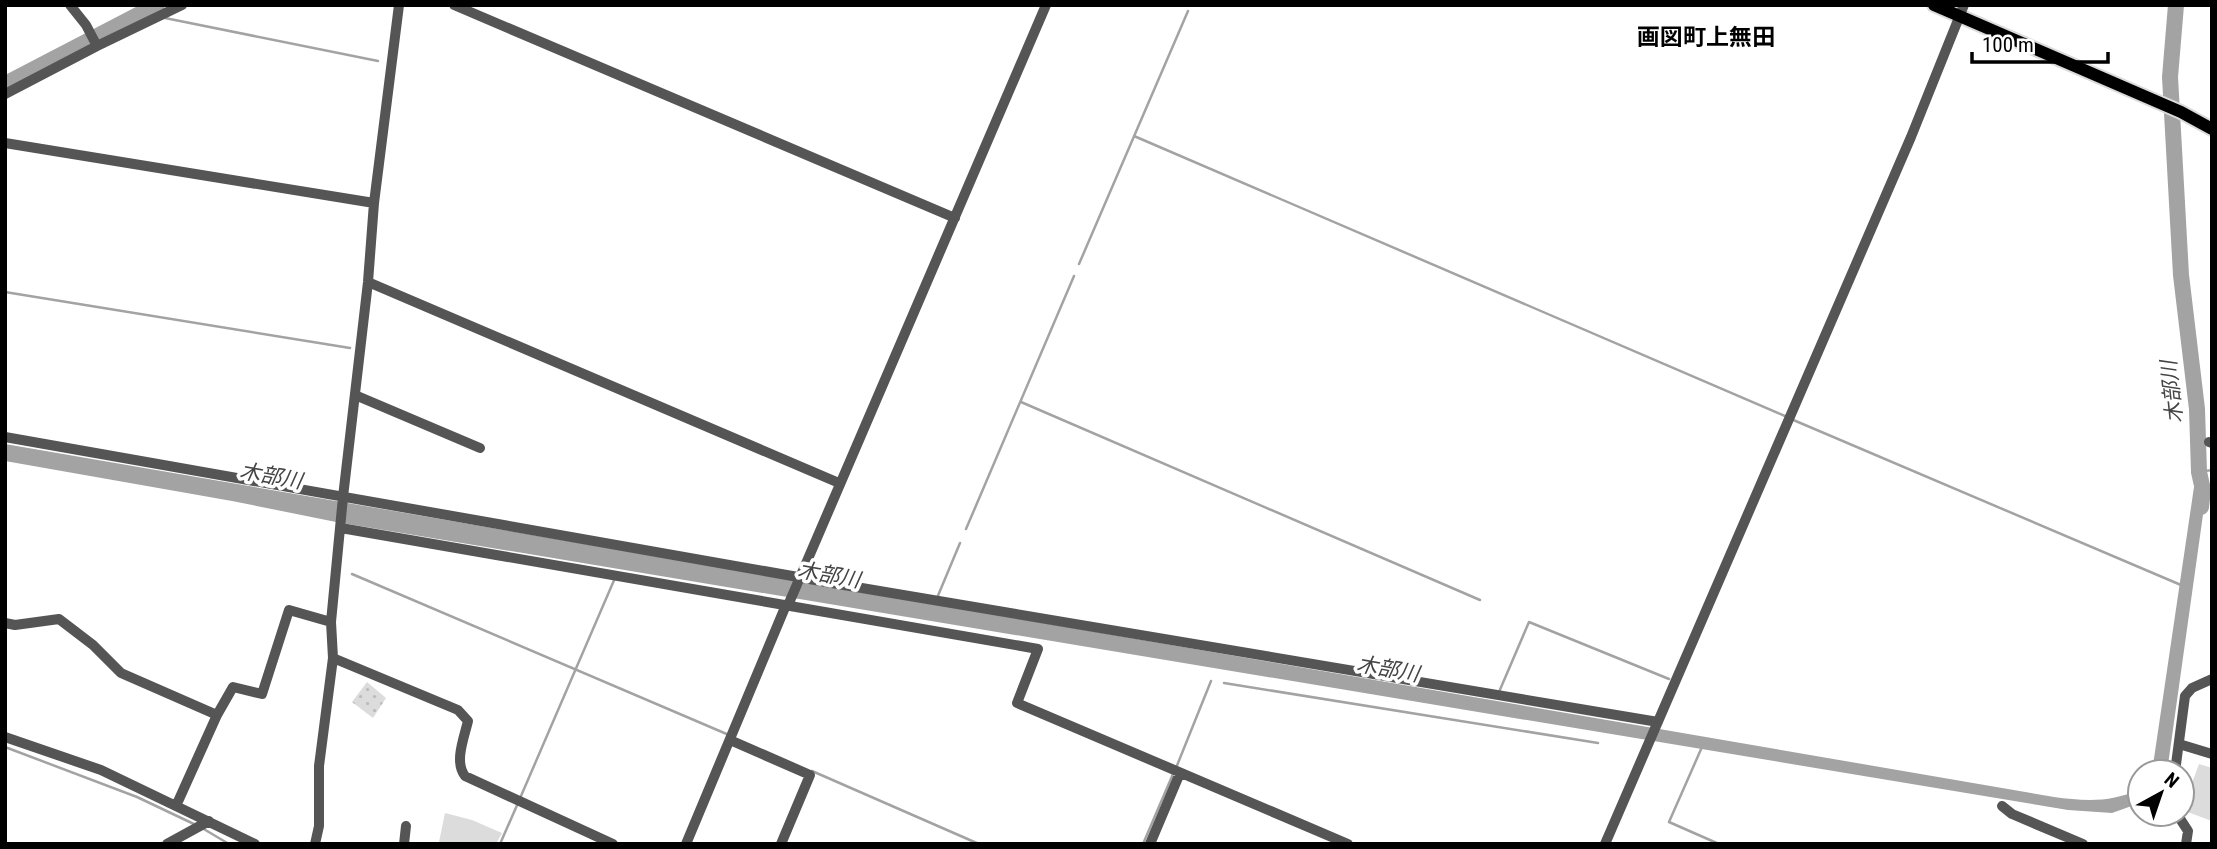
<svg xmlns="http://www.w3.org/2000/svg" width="2217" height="849" font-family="'Roboto Condensed','Noto Sans JP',sans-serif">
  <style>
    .grass { fill: url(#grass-dots) }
    .garden { fill: #dcdcdc }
    .water { fill: #a3a3a3 }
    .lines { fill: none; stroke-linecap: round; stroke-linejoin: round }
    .stream { stroke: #a3a3a3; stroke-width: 2.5 }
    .river { stroke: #a3a3a3; stroke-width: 16 }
    .major-casing { stroke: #dbdbdb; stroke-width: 16 }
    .minor { stroke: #555; stroke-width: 10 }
    .major { stroke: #000; stroke-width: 12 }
    .labels { text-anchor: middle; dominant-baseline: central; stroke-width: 7; stroke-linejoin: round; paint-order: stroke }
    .water-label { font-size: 21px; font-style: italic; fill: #444; stroke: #fff }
    .quarter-label { font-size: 23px; font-weight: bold; fill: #000; stroke: #fff }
  </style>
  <defs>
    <pattern id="grass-dots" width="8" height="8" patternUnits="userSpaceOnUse" patternTransform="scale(1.75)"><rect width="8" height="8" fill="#dcdcdc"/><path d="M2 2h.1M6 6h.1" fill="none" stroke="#bbb" stroke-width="1.8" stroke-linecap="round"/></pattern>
  </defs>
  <rect width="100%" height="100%" fill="#fff"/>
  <path class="grass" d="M367 682 386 698 373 718 352 702Z"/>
  <path class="garden" d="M2199 764 2212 768V821L2182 810Z
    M445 813 472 820 502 833 496 844H442L439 842Z"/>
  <path class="water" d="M5 444 2054 797C2084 801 2111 803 2140 789V803L2112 813 2068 810 336 522 232 501 5 461Z
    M2207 486 2167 772H2152L2194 487Z"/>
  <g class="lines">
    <path class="stream" d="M141 13 152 15
      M165 18 378 61
      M1134 136 1785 416
      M1079 264 1188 11
      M5 292 350 348
      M1021 402 1480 600
      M1791 419 2181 585
      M2199 472 2212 470
      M966 529 1074 276
      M352 574 729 735
      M937 598 960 543
      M1224 683 1598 743
      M1499 692 1529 622 1669 679
      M5 747 137 797 196 825
      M1702 747 1669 822 1719 844
      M1176 768 1211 681
      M812 771 979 844
      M521 796 615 578
      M202 828 229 844
      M500 844 518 803
      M1143 844 1173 774"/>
    <path class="river" d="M2176 5 2170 77 2181 275 2197 409 2199 472 2203 490 2201 507
      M5 84 157 5"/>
    <defs>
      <path id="major" d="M1934 5 2181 112 2212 129"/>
    </defs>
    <use href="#major" class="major-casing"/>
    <path class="minor" d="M70 5 86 25 97 46
      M454 5 955 218
      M5 94 97 46 182 5
      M5 143 374 203
      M368 282 839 483
      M355 395 480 448
      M5 437 832 583 1658 722
      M2209 442 2212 443
      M341 528 1038 649 1017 703 1348 844
      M5 623 15 625 59 619 93 645 121 673 217 715
      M333 658 458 710 468 721C464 738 454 762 465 776L613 844
      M5 737 101 770 255 844
      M730 740 810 775 781 844
      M2179 744 2212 754
      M2175 772 2185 696 2192 688 2212 679
      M176 806 217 715 233 687 262 694 289 610 331 622
      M2002 806 2012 814 2083 844
      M2177 814 2188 831 2186 844
      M167 844 209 821
      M315 844 319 826V766L333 658 331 622 343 497 368 282 374 203 399 5
      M404 844 406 826
      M686 844 786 605 789 603 1046 5
      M1150 844 1180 773
      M1605 844 1911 137 1964 5"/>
    <use href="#major" class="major"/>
  </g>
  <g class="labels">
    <g class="water-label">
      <text transform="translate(2172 392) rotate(-96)">木部川</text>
      <text transform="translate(271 476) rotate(10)">木部川</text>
      <text transform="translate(829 575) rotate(10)">木部川</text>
      <text transform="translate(1388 669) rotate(10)">木部川</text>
    </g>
    <g class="quarter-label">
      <text x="1706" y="37">画図町上無田</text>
    </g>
  </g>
  <rect width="2217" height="849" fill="none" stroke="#000000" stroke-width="14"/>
  <g transform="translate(2161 793) rotate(40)"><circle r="33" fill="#ffffff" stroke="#999999" stroke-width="2"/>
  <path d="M0-5L12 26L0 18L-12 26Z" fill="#000000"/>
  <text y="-10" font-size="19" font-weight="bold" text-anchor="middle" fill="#000000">N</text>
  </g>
  <path d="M1972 52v10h136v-10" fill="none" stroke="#000000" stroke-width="3.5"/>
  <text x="1982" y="52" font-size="21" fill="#000000" stroke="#ffffff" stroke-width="5" paint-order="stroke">100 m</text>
</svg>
